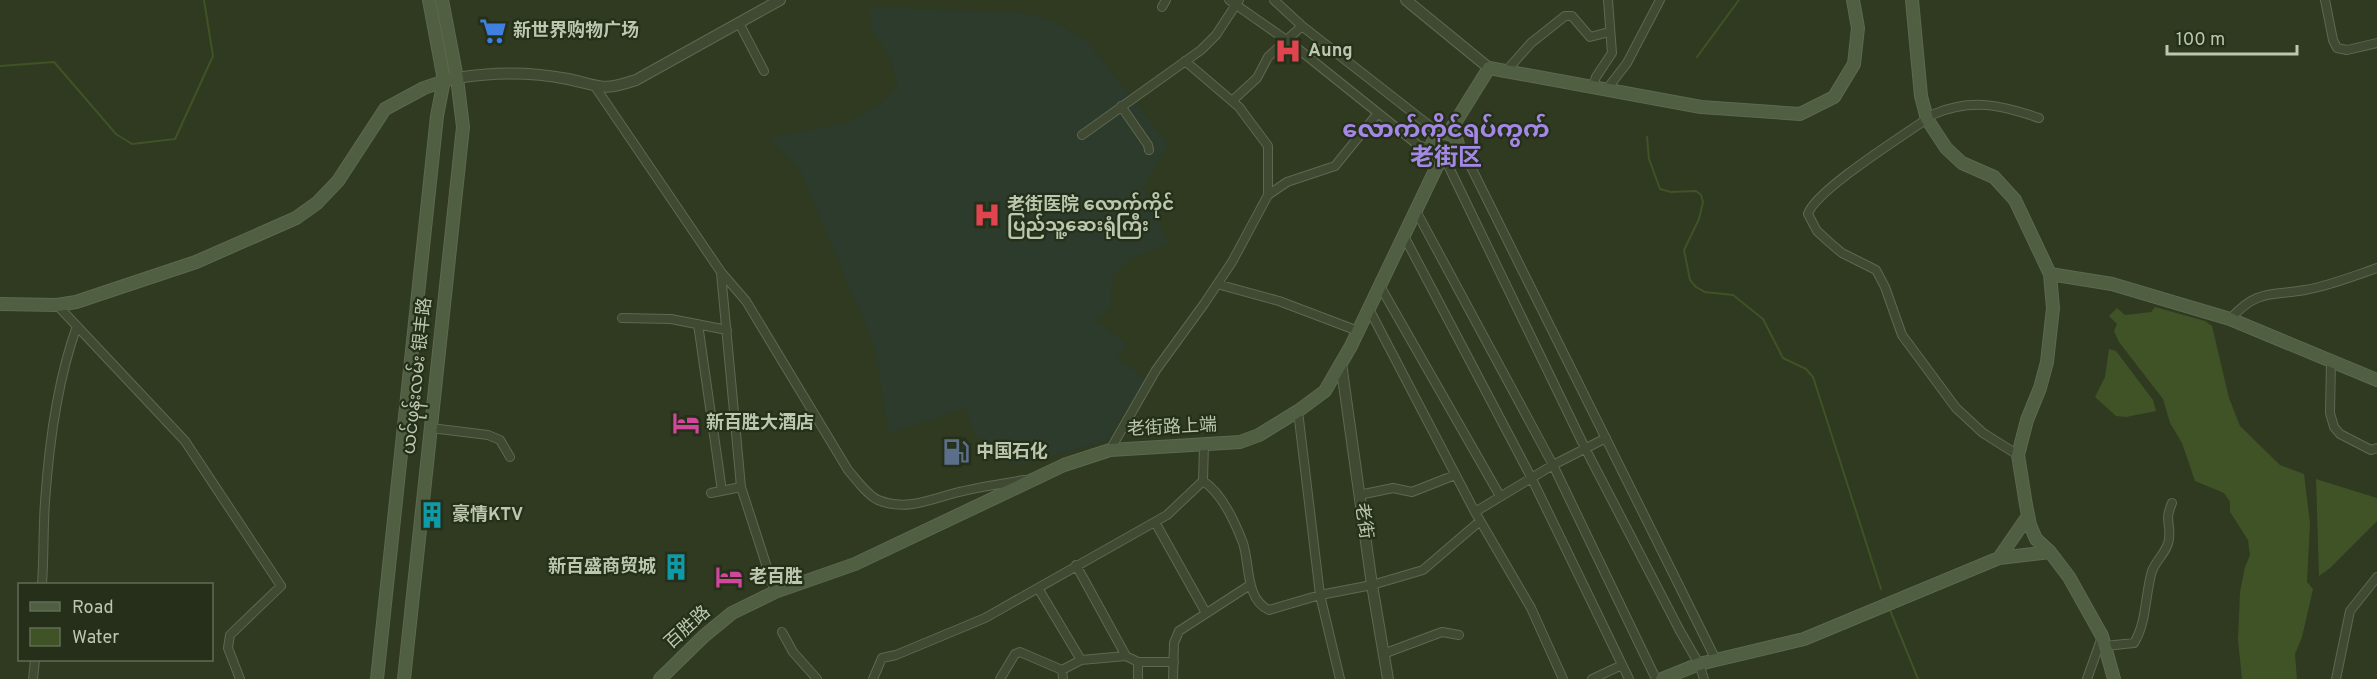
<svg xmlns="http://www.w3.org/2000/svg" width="2377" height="679" font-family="Overpass,'Noto Sans SC','Noto Sans Myanmar',sans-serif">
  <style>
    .medical { fill: #2c3b2c }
    .water { fill: #405326 }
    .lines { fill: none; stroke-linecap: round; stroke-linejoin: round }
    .stream { stroke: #405326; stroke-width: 2 }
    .minor-casing { stroke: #5e6851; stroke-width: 10 }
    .tertiary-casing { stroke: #5e6851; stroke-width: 12 }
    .secondary-casing { stroke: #5e6851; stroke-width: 14 }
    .minor { stroke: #404a33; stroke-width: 8 }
    .tertiary { stroke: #404a33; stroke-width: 10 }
    .secondary { stroke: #505e41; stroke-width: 12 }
    .labels { text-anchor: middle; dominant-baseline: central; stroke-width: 4.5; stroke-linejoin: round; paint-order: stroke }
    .poi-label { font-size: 18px; font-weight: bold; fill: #bbc7ae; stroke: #252f19; text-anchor: start }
    .street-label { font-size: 18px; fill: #bbc7ae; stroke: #252f19 }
    .district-label { font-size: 24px; font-weight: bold; fill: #a389e5; stroke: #252f19 }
  </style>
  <rect width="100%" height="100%" fill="#2f3a20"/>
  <path class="medical" d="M868 7 1026 13 1054 21 1088 42 1169 145 1143 187 1168 244 1128 260 1113 276 1110 307 1095 320 1127 344 1116 358 1147 379 1107 441 1017 466 975 435 965 408 889 434 875 348 799 168 769 138 846 123 882 103 898 85 889 55 872 31Z"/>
  <path class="water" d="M2155 307 2205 321 2212 326 2229 398 2240 426 2280 465 2304 474 2310 523 2307 582 2313 589 2302 637 2295 654 2297 679H2242L2238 640 2240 592 2245 567 2250 555 2248 540 2230 512V502L2224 493 2195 481 2182 443 2170 423 2163 399 2119 342 2114 331 2117 324 2109 316 2117 308 2125 315 2151 312Z
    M2109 349 2116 351 2153 400 2156 411 2126 417 2116 416 2095 397 2105 377Z
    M2316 479 2377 498V521L2330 568 2319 576Z"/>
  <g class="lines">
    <path class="stream" d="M1697 57 1739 0
      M0 66 54 62 116 134 132 144 175 139 213 56 204 0
      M1647 137 1649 159 1660 189 1671 192 1696 191 1701 195 1703 202 1699 219 1684 250 1690 280 1696 287 1705 292 1733 295 1763 319 1783 358 1806 369 1813 377 1881 589
      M1890 610 1918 679"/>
    <defs>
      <path id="minor" d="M1229 0 1292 44 1418 145 1433 150
        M1274 0 1302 26 1440 134
        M2325 0 2333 40 2337 48 2347 50 2377 43
        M1162 7 1166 0
        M739 23 764 71
        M1507 70 1531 43 1565 16H1572L1590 37 1609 32
        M1593 86 1596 77 1612 53 1608 0
        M596 88 721 272 746 301 848 470C856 479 866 494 878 500 905 511 929 500 955 493 978 487 1001 484 1024 480
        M1607 89 1627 63 1660 0
        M1232 101 1257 78 1268 57 1302 26
        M1121 106 1148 145 1149 150
        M1082 135 1201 50 1216 35 1239 0
        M1458 147 1467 159 1716 660
        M1445 159 1585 448 1680 631 1699 664 1704 679
        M1268 195 1287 182 1335 166 1378 113
        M1416 211 1553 465 1656 679
        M1404 236 1531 477 1629 679
        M721 273 741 487 775 592
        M1217 284 1279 301 1358 331
        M1380 286 1500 496
        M57 305 185 441 281 586 230 635 228 648 240 679
        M1369 309 1475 512 1531 608 1563 679
        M622 318 671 319 727 330
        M2230 319C2258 289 2269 296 2305 290 2329 286 2354 276 2377 268
        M698 324 722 491
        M2331 361 2330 413 2334 427 2340 434 2371 450 2377 448
        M1298 411 1320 595 1340 679
        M431 428 488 435 500 440 510 457
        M1204 444 1203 481C1222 493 1235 522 1243 543 1250 564 1245 599 1269 610L1320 595 1372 585 1423 570 1480 521
        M1110 450 1156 370 1204 304 1232 262 1268 195V146L1239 107 1185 61
        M2018 455 1983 433 1956 408 1902 335 1885 287 1876 270 1842 253 1829 242 1817 231 1808 214C1815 190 1909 132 1934 114 1972 98 2001 105 2039 118
        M711 493 741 487
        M1359 495 1393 488 1412 492 1455 475
        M1475 512 1553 465 1606 438
        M1155 522 1206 613
        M1076 565 1126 656
        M42 584C44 557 43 529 45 502 49 443 57 381 77 326
        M1038 588 1081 660
        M782 632 793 652 817 679
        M2105 646 2134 643C2147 622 2145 594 2152 571 2156 560 2168 551 2169 539 2171 521 2164 522 2172 503
        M1383 654 1442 632 1459 635
        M1062 670 1081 660 1126 656 1138 662H1174
        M1062 670 1063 679
        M33 679 35 660
        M873 679 882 658 896 655 985 618 1167 515 1203 481
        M1000 679 1015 654 1020 652 1062 670
        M1138 679V662
        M1173 679 1174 643 1179 631 1250 585
        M1592 679 1622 665
        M2087 679 2102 637
        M2336 679 2350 611 2377 577"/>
      <path id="tertiary" d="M1406 0 1489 68
        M457 78C493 72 532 72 568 79 602 86 600 92 636 80L780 0
        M1341 363 1372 585 1388 679"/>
      <path id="secondary" d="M1912 0 1921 96 1927 119 1946 148 1962 163 1994 177 2015 200 2050 274 2053 308 2047 362 2040 388 2027 420 2018 455 2026 505 2030 525 2036 539 2050 552 2069 577 2102 636 2114 679
        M1432 146a13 13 0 1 1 26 0a13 13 0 1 1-26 0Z
        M1448 134 1489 68 1701 107 1800 114 1834 97 1854 64 1858 28 1853 0
        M2050 274 2112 284 2230 319 2377 380
        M0 304 57 305 76 302 196 262 296 218 317 203 338 181 385 109 424 88 450 79
        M1999 558 2028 516
        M377 679 437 116 444 80 429 0
        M404 679 463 127 457 78 442 0
        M660 679 704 636 732 613 775 592 855 564 1064 465 1110 450 1240 442 1259 435 1298 411 1325 391 1351 346 1441 158
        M1662 679 1699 664 1804 639 1999 558 2050 552"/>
    </defs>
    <use href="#minor" class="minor-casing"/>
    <use href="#tertiary" class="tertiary-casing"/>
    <use href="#secondary" class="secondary-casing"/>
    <use href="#minor" class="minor"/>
    <use href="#tertiary" class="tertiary"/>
    <use href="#secondary" class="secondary"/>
  </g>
  <defs>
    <symbol id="supermarket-bare" viewBox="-9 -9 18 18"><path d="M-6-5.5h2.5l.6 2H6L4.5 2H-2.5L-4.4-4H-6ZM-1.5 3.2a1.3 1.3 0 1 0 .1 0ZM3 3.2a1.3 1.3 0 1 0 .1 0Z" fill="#3f7fe0" stroke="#252f19" stroke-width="2.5" paint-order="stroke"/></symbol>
    <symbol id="hospital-bare" viewBox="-9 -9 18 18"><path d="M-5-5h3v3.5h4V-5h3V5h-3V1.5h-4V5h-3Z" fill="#e0444e" stroke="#252f19" stroke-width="2.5" paint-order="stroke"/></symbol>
    <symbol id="hotel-bare" viewBox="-9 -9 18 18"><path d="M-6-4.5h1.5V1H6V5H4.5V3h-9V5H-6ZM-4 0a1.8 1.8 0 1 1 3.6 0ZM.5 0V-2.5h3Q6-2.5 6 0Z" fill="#d1479c" stroke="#252f19" stroke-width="2.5" paint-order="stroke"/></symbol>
    <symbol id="fuel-bare" viewBox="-9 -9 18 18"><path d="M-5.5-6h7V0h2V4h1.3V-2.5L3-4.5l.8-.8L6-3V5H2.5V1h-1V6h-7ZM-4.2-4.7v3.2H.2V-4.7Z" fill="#5c6f8a" stroke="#252f19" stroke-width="2.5" paint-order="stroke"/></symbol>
    <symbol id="building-bare" viewBox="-9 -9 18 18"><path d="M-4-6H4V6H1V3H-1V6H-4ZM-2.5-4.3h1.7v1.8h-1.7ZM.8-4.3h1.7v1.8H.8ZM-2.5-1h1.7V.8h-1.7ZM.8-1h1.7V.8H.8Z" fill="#0f9aa8" stroke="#252f19" stroke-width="2.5" paint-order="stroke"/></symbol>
  </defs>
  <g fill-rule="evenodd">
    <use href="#supermarket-bare" x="474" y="12" width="38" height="38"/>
    <use href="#hospital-bare" x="1269" y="32" width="38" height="38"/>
    <use href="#hospital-bare" x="968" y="196" width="38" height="38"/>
    <use href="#hotel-bare" x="667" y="404" width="38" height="38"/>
    <use href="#fuel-bare" x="937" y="433" width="38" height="38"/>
    <use href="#building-bare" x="413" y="496" width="38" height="38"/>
    <use href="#building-bare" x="657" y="548" width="38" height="38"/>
    <use href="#hotel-bare" x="710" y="558" width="38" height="38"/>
  </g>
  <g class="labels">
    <g class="poi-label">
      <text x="513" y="31">新世界购物广场</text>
      <text x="1308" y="51">Aung</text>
      <text x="1007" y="205">老街医院 လောက်ကိုင်<tspan x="1007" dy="21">ပြည်သူ့ဆေးရုံကြီး</tspan></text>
      <text x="706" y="423">新百胜大酒店</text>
      <text x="976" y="452">中国石化</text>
      <text x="452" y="515">豪情KTV</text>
      <text x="656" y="567" text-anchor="end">新百盛商贸城</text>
      <text x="749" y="577">老百胜</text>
    </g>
    <g class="street-label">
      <text transform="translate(418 376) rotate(-84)">ယင်ဖုန်းလမ်း 银丰路</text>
      <text transform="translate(1172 428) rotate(-3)">老街路上端</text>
      <text transform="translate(1363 521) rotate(82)">老街</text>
      <text transform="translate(688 628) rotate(-42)">百胜路</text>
    </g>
    <g class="district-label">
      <text x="1446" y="131">လောက်ကိုင်ရပ်ကွက်<tspan x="1446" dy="28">老街区</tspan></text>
    </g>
  </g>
  <rect x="18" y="583" width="195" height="78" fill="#252f19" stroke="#616c55" stroke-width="1.5"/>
  <rect x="30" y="602" width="30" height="9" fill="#505e41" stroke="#616c55" stroke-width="1.5"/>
  <text x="72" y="613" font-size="18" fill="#bbc7ae">Road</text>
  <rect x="30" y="628" width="30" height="18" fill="#405326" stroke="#616c55" stroke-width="1.5"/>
  <text x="72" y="643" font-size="18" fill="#bbc7ae">Water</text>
  <path d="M2167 45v9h130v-9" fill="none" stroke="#bbc7ae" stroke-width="3"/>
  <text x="2176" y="45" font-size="18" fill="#bbc7ae" stroke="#252f19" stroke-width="4.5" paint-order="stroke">100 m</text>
</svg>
